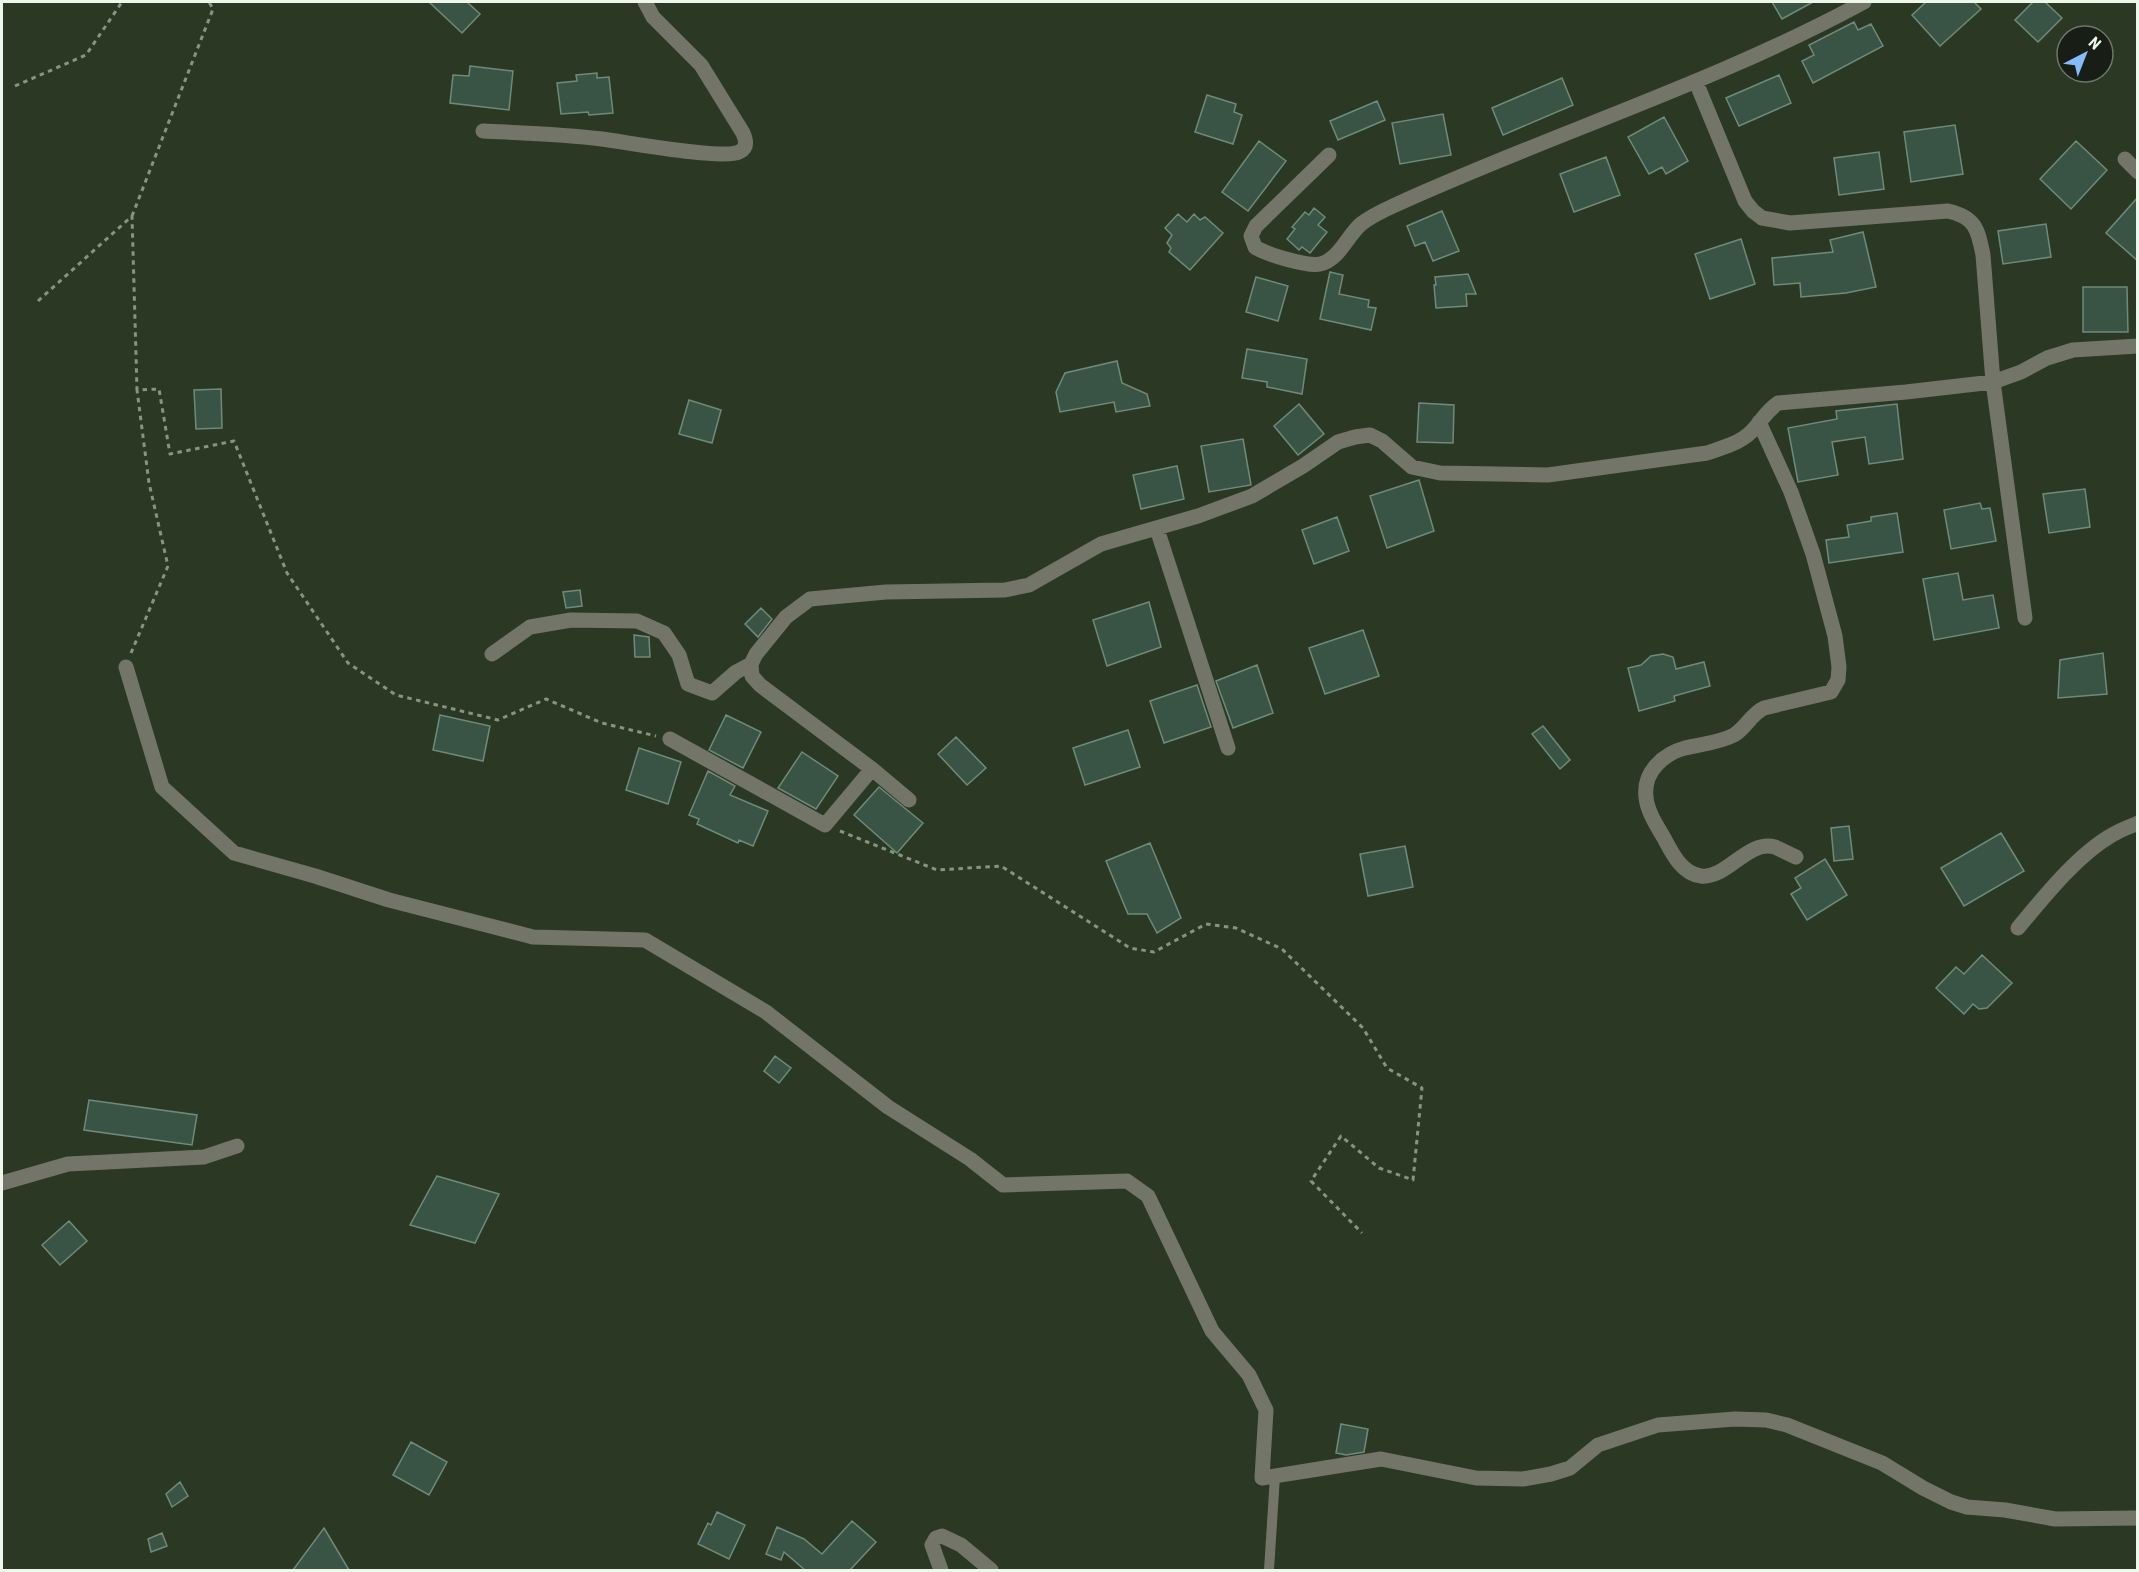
<svg xmlns="http://www.w3.org/2000/svg" width="2139" height="1572" font-family="'Roboto Condensed',sans-serif">
  <style>
    .building { fill: #395445; stroke: #6e8b7a; stroke-width: 1.5 }
    .lines { fill: none; stroke-linecap: round; stroke-linejoin: round }
    .path { stroke: #889482; stroke-width: 3; stroke-dasharray: 4.5 4.5; stroke-linecap: butt }
    .lane { stroke: #747569; stroke-width: 10 }
    .street { stroke: #747569; stroke-width: 15 }
  </style>
  <rect width="100%" height="100%" fill="#2b3924"/>
  <path class="building" d="M429 2H467L480 14 462 33Z
    M1772 2H1813L1782 19Z
    M1926 2H1974L1981 9 1940 46 1912 15Z
    M2033 2H2045L2062 18 2038 42 2015 20Z
    M1854 22 1858 30 1871 24 1883 46 1813 83 1802 61 1814 55 1809 45Z
    M470 66 513 71 509 110 450 103 453 75 469 76Z
    M597 73V78L609 77 613 113 589 115 588 112 561 114 557 83 577 81 576 75Z
    M1779 75 1791 103 1739 126 1726 98Z
    M1562 78 1573 105 1503 135 1492 108Z
    M1207 95 1236 104 1234 112 1242 115 1233 144 1195 132Z
    M1377 101 1385 120 1338 140 1330 121Z
    M1443 114 1451 155 1400 164 1392 123Z
    M1664 117 1688 161 1666 174 1662 167 1649 174 1628 137Z
    M1955 125 1963 174 1911 182 1904 132Z
    M1259 141 1286 161 1248 211 1222 192Z
    M2076 141 2107 170 2071 209 2040 179Z
    M1879 152 1884 189 1839 195 1834 158Z
    M1606 157 1620 195 1574 212 1560 174Z
    M2138 197V261L2106 233Z
    M1314 208 1325 217 1318 225 1327 232 1310 253 1302 247 1299 250 1287 239 1295 229 1292 227 1305 212 1309 215Z
    M1442 211 1459 251 1433 261 1425 242 1415 246 1407 226Z
    M1178 214 1187 222 1194 214 1200 220 1205 217 1223 233 1190 270 1169 252 1171 248 1167 243 1172 235 1165 228Z
    M2046 224 2051 257 2003 264 1998 231Z
    M1863 232 1876 287 1846 293 1801 297 1800 283 1774 285 1772 258 1833 252 1830 240Z
    M1741 239 1755 284 1710 299 1695 254Z
    M1330 272 1343 275 1339 294 1369 300 1368 307 1376 308 1371 330 1320 319Z
    M1468 274 1476 294H1466L1467 306 1436 308 1434 285H1436L1435 277Z
    M1256 277 1288 286 1278 321 1246 312Z
    M2083 287H2127L2128 332H2083Z
    M1247 349 1307 359 1302 394 1267 387V382L1242 378Z
    M1117 361 1122 383 1147 394 1150 406 1116 412 1114 402 1060 412 1056 392 1065 373Z
    M221 389 222 428 196 429 194 390Z
    M689 400 721 410 712 443 679 434Z
    M1419 403 1454 405 1453 443 1417 442Z
    M1299 404 1324 434 1298 455 1274 426Z
    M1897 404 1903 459 1869 464 1865 437 1832 442 1838 475 1798 482 1788 428 1837 419 1836 411Z
    M1243 439 1251 485 1209 492 1201 446Z
    M1177 466 1184 499 1141 509 1133 475Z
    M1419 480 1434 531 1387 548 1370 496Z
    M2085 489 2090 527 2049 533 2043 494Z
    M1980 503 1982 509 1990 508 1996 541 1951 549 1944 510Z
    M1897 513 1903 552 1829 563 1826 540 1849 537 1847 525 1871 521V517Z
    M1337 517 1349 551 1314 564 1302 530Z
    M1958 573 1963 600 1993 595 1999 628 1934 640 1923 579Z
    M580 590 582 606 566 608 563 592Z
    M1149 602 1161 647 1107 666 1093 620Z
    M761 608 772 619 758 637 745 624Z
    M1363 630 1379 676 1325 694 1309 648Z
    M634 635 649 637 650 657H635Z
    M2103 653 2107 694 2058 698 2060 660Z
    M1663 654 1673 657 1676 669 1704 662 1710 686 1674 696 1675 701 1639 711 1628 668 1641 665 1651 656Z
    M1257 665 1273 713 1233 728 1216 681Z
    M1197 685 1211 727 1164 743 1150 701Z
    M440 715 490 726 483 761 433 750Z
    M726 715 761 732 743 768 709 750Z
    M1543 726 1570 760 1560 769 1532 734Z
    M1128 730 1140 767 1085 785 1073 748Z
    M956 737 986 768 967 785 938 754Z
    M639 748 681 762 668 804 626 790Z
    M802 752 838 776 816 809 778 788Z
    M708 771 735 786 730 795 768 811 753 846 739 840 738 843 697 824 699 819 689 815Z
    M879 787 923 823 897 853 854 815Z
    M1849 826 1853 859 1834 861 1831 828Z
    M2001 833 2024 871 1964 906 1941 868Z
    M1150 843 1181 918 1157 933 1147 914H1128L1106 861Z
    M1405 846 1413 887 1368 896 1360 854Z
    M1825 859 1847 895 1807 920 1791 894 1801 888 1795 878Z
    M1982 955 2012 983 1987 1008 1979 1009 1973 1004 1964 1014 1936 988 1956 967 1964 974Z
    M775 1056 791 1068 779 1083 764 1071Z
    M89 1100 197 1115 192 1145 84 1130Z
    M437 1176 499 1194 475 1243 410 1225Z
    M69 1221 87 1241 60 1265 42 1245Z
    M1341 1424 1368 1429 1364 1452 1346 1455 1336 1453Z
    M411 1442 447 1462 429 1495 393 1475Z
    M180 1482 188 1496 172 1507 166 1494Z
    M717 1512 745 1525 729 1559 698 1544 708 1523 711 1525Z
    M852 1521 876 1542 850 1570H805L784 1552 781 1560 766 1554 777 1527 804 1539 822 1554Z
    M324 1528 349 1570H293Z
    M162 1533 167 1546 151 1552 148 1539Z"/>
  <g class="lines">
    <path class="path" d="M15 86 86 55 122 2
      M132 216 213 9 209 2
      M38 301 132 216 137 390
      M131 653 168 566 149 483 137 390 159 389 170 454 234 441 287 573 348 663 396 695 498 720 546 699 602 723 656 736
      M840 831 937 870 1001 866 1130 948 1154 952 1206 924 1236 928 1282 949 1363 1028 1387 1068 1422 1088 1413 1180 1379 1168 1341 1136 1311 1181 1362 1233"/>
    <path class="lane" d="M1269 1570 1275 1476"/>
    <path class="street" d="M1696 82 1745 201 1753 211 1762 218 1790 223 1948 211C1975 217 1978 229 1983 255L1993 382 2025 618
      M483 131C523 133 563 134 602 139 626 142 722 160 739 152 748 148 746 140 743 133L701 65 653 17 645 2
      M1329 155 1256 226 1251 236 1255 247C1265 254 1308 267 1320 264 1339 260 1347 236 1361 224 1370 217 1382 211 1393 206 1548 135 1713 84 1864 2
      M2125 159 2138 172
      M1759 422 1791 492 1813 554 1835 636 1839 667 1838 680 1831 692 1764 708C1751 714 1746 728 1734 735 1719 743 1701 744 1685 748 1663 754 1643 772 1646 797 1647 811 1657 826 1664 838 1672 853 1682 874 1701 876 1727 879 1748 839 1775 847 1782 850 1789 854 1796 857
      M1157 529 1228 748
      M492 654 530 627 571 620 637 621 664 633 679 655 688 684 712 693 736 672 751 664
      M126 667 162 787 234 853 315 876 389 900 533 937 645 940 766 1012 888 1107 970 1159 1003 1185 1127 1181 1148 1196 1212 1331 1249 1375 1266 1410 1262 1478 1381 1459 1476 1478 1523 1479 1551 1474 1570 1468 1598 1445 1658 1425 1735 1419 1766 1420 1787 1425 1882 1463 1923 1488 1951 1502 1967 1507 2005 1510 2055 1519 2138 1518
      M670 739 825 825 872 769
      M909 800 872 769 760 685 752 676 751 664 756 654 786 617 810 599 886 592 1005 590 1029 585 1101 544 1198 516 1252 496 1303 466 1338 442 1355 437 1370 435 1382 441 1412 467 1440 473 1548 475 1707 453C1722 448 1740 443 1751 432 1762 421 1764 413 1778 403L1906 392 1993 382 2021 372 2047 358 2073 350 2138 346
      M2018 928C2044 897 2077 855 2112 835 2120 830 2129 827 2138 823
      M2 1183 68 1164 204 1157 237 1146
      M941 1570 932 1545 936 1538 942 1536 961 1545 991 1570"/>
  </g>
  <rect width="2139" height="1572" fill="none" stroke="#eef8ea" stroke-width="6"/>
  <g transform="translate(2085 54) rotate(42)"><circle r="28" fill="#181e15" stroke="#6e756a" stroke-width="1.5"/>
  <path d="M0-4.5L10 22L0 15L-10 22Z" fill="#84bcfb"/>
  <text y="-9" font-size="16" font-weight="bold" text-anchor="middle" fill="#eef8ea">N</text>
  </g>
</svg>
